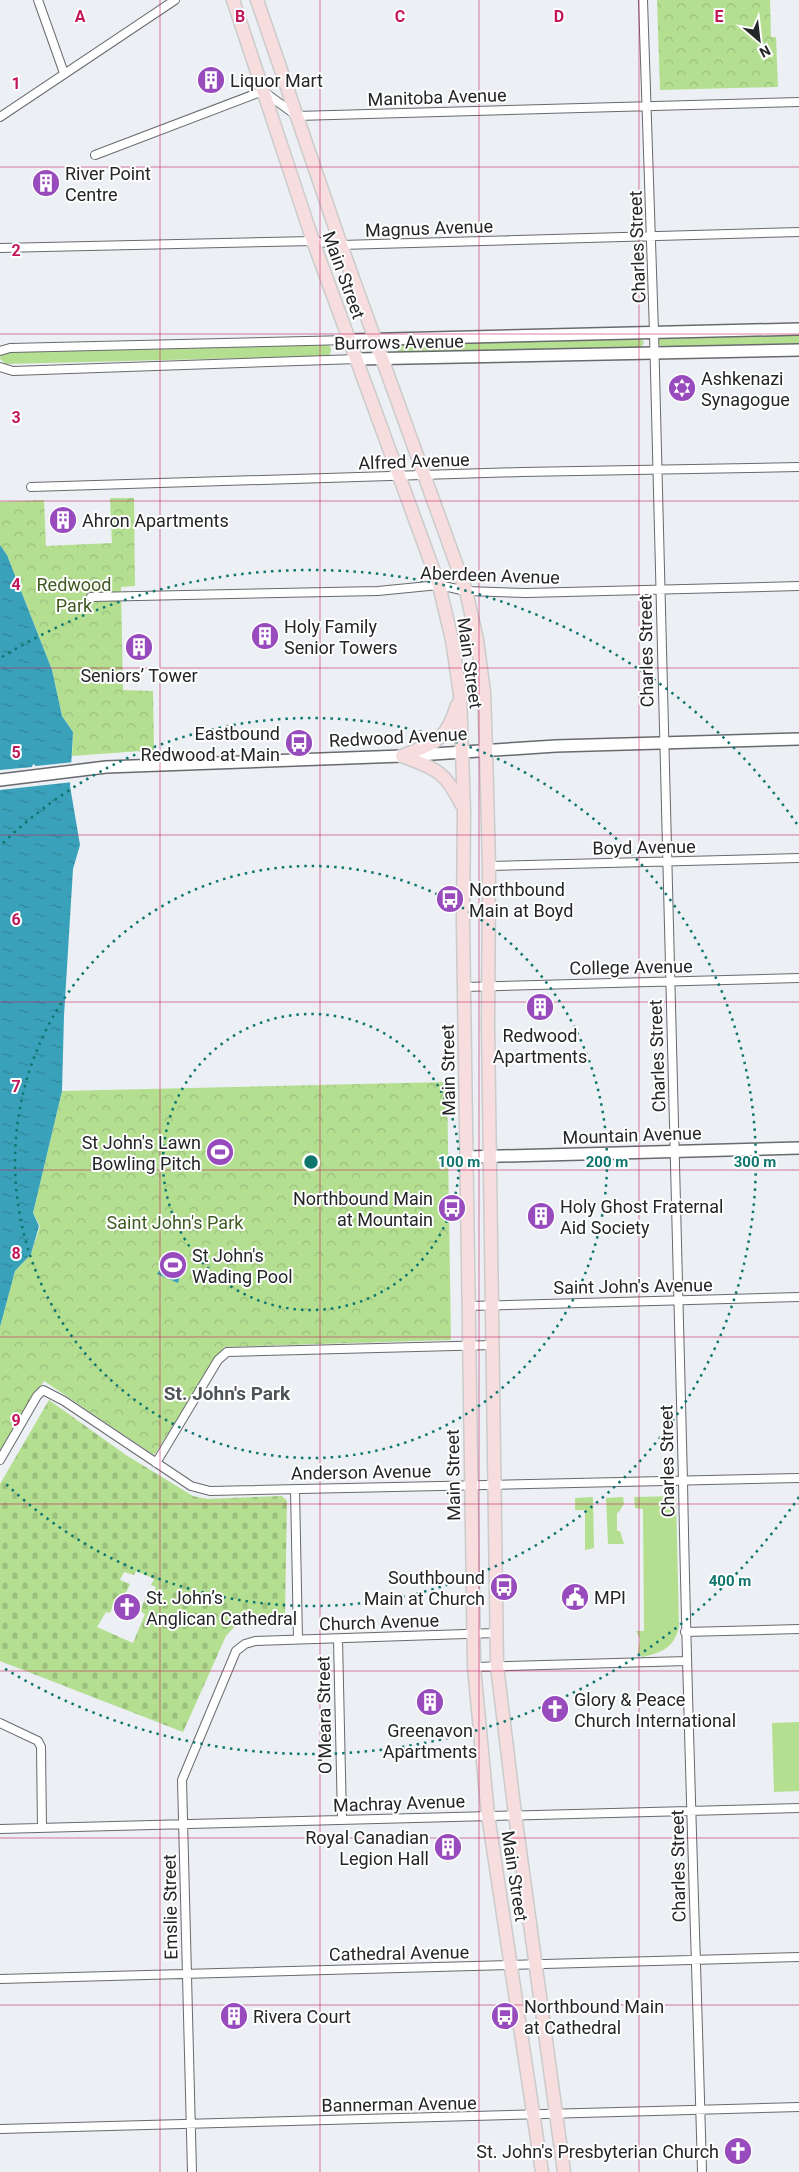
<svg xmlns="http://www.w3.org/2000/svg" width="799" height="2172" font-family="Roboto,sans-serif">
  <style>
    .grass { fill: #b4df91 }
    .cemetery { fill: url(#cemetery-stones); fill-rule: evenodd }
    .park { fill: url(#park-crowns) }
    .water { fill: url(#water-ripples) }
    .pier { fill: #eceff3 }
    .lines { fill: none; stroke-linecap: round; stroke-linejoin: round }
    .street-casing { stroke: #686a6e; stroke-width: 10 }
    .secondary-casing { stroke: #686a6e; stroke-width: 14 }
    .primary-casing { stroke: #cacbcb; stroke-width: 15 }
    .street { stroke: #fff; stroke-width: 8 }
    .secondary { stroke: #fff; stroke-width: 11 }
    .primary { stroke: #f8dddf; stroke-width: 12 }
    .grid { fill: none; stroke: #c2185b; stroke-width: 1; stroke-opacity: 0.55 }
    .ring { fill: none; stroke: #0f766e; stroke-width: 2.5; stroke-dasharray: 2.5 5 }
    .labels { text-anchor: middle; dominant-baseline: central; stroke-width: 4; stroke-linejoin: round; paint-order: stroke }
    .poi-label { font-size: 18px; fill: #242527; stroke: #fff; text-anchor: start }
    .street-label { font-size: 18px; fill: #242527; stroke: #fff }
    .park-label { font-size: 18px; fill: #3d5a20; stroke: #fff }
    .neighbourhood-label { font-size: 19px; font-weight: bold; fill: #505356; stroke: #fff }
    .grid-label { font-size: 16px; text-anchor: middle; font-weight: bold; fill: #c2185b; stroke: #fff; stroke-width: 4; stroke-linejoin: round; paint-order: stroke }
    .centre { fill: #0f766e; stroke: #fff; stroke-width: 2.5 }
    .ring-label { font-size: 15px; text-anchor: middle; font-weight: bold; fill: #0f766e; stroke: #fff; stroke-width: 4; stroke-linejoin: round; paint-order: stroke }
  </style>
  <defs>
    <pattern id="cemetery-stones" width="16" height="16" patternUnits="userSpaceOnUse" patternTransform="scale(1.25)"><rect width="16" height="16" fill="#b4df91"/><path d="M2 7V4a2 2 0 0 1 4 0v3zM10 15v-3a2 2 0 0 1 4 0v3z" fill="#9bbf7d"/></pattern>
    <pattern id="park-crowns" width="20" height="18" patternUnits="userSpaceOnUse" patternTransform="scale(1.25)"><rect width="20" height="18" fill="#b4df91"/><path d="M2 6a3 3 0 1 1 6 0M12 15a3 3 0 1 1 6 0" fill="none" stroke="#9bbf7d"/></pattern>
    <pattern id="water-ripples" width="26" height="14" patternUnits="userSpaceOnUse" patternTransform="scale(1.25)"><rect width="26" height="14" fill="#39a2ba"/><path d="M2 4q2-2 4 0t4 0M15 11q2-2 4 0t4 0" fill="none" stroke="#308497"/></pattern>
  </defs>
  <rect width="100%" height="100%" fill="#eceff3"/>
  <path class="grass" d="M799 335V344L663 347 657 343 660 339H663Z
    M641 339 644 342 641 348 398 353 396 350 397 346 401 344Z
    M326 345 330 346 331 350 330 355 326 356 6 364 0 359 1 354 4 352Z
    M676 1496 679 1627C674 1648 661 1653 642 1657L638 1653 640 1639 636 1631H644L643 1509 635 1508 634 1497Z
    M593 1497 594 1548 585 1550V1510H575V1498Z
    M623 1497 624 1504 619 1512 617 1513V1531H620L624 1544H608L606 1498Z
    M799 1722V1791L774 1792 772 1723Z"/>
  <path class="cemetery" d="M49 1400 126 1455 193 1496 207 1499 282 1496 287 1501 285 1615 276 1624 236 1625 226 1636 183 1732 0 1661V1484ZM136 1571 154 1579 151 1585 156 1587 154 1593 148 1591 140 1611 145 1614 133 1643 97 1627 106 1612 110 1613 115 1601 121 1603 130 1584 120 1580 124 1572 134 1575Z"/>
  <path class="park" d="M657 0H770L771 37H776L778 87 660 90Z
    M110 498H134L135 586 121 587 123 690 153 691 154 750 72 756 73 732 62 716 52 670 7 555 0 545V502L44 500 46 546 112 543Z
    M447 1082 451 1340 224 1347 154 1455 44 1381 0 1455V1327L15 1271 31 1254 40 1226 33 1213 62 1091Z"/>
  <path class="water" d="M0 545 7 555 52 670 62 716 73 732 70 786 80 845 73 869 64 1016 62 1091 33 1213 39 1226 31 1254 15 1271 0 1327Z
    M174 1251 185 1256 178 1283 157 1274Z"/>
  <path class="pier" d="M74 762 73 782 0 790V770L32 767 33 764 36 766Z"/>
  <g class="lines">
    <defs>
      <path id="street" d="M38 0 64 73
        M643 0 654 332 683 1481C687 1711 696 1942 702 2172
        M0 117 175 0
        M95 155 263 91 297 116 799 102
        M0 248 313 241 341 245 799 232
        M0 351 10 348 349 340
        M0 367 13 371 357 359
        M31 487 521 472 799 467
        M91 597 378 591 439 585 466 591 526 593 799 586
        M489 866 799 858
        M465 987 799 978
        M469 1306 799 1297
        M0 1460 37 1396 43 1390 64 1401 191 1486 210 1491 799 1478
        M156 1463 218 1360 227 1352 493 1345
        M295 1489 298 1639
        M685 1632 799 1629
        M338 1639 342 1819
        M474 1667 687 1661
        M0 1723 38 1741 41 1747 42 1828
        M0 1829 799 1808
        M0 1979 799 1957
        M0 2129 799 2107
        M192 2172 182 1780 236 1651 245 1644 255 1641 496 1633"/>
      <path id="secondary" d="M349 340 799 329
        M357 359 799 350
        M0 780 106 767 402 756 556 746 799 739
        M467 1157 799 1148"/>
      <path id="primary" d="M233 0 313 241 439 585 452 640 460 694 464 811 463 923 474 1667 488 1815 542 2172
        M257 0 341 245 466 591 477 640 484 692 486 750 489 866 488 1026 497 1666 515 1814 564 2172
        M402 756C435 742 446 742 457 705
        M402 756C436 769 445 771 461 804"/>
    </defs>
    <use href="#street" class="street-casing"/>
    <use href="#secondary" class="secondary-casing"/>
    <use href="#primary" class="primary-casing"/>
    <use href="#street" class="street"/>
    <use href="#secondary" class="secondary"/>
    <use href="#primary" class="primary"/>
  </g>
  <path class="grid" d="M160 0V2172M320 0V2172M479 0V2172M639 0V2172M0 167H799M0 334H799M0 501H799M0 668H799M0 835H799M0 1002H799M0 1170H799M0 1337H799M0 1504H799M0 1671H799M0 1838H799M0 2005H799"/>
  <g class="ring">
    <circle cx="311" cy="1162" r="148"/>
    <circle cx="311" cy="1162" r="296"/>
    <path d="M3 843A444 444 0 1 1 3 1481"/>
    <path d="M799 1497A592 592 0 0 1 2 1667M2 657A592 592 0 0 1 799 827"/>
  </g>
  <defs>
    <symbol id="building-disc" viewBox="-11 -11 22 22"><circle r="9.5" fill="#974bbd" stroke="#fff"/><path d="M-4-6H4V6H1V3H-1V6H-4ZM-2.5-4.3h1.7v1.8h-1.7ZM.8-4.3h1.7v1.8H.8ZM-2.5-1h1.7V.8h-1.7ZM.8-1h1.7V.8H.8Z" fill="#fff"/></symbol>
    <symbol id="synagogue-disc" viewBox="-11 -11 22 22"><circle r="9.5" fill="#974bbd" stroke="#fff"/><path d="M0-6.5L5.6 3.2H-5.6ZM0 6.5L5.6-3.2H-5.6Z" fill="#fff"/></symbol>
    <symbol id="bus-disc" viewBox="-11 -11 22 22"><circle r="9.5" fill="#974bbd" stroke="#fff"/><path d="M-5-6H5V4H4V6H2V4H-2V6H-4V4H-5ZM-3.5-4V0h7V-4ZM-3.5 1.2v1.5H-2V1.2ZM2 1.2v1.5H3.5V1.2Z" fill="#fff"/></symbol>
    <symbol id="stadium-disc" viewBox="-11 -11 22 22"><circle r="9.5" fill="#974bbd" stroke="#fff"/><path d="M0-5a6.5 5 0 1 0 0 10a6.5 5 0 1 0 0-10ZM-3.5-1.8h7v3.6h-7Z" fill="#fff"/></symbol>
    <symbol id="civic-disc" viewBox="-11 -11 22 22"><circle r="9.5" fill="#974bbd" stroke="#fff"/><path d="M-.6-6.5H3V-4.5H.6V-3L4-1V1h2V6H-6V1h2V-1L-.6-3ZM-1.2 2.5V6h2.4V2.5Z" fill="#fff"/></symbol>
    <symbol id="church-disc" viewBox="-11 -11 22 22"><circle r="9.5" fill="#974bbd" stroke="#fff"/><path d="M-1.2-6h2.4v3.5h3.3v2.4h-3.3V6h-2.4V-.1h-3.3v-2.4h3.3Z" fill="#fff"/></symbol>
  </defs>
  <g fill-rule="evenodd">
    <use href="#building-disc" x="195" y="64" width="32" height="32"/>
    <use href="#building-disc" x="30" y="167" width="32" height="32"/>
    <use href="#synagogue-disc" x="666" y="372" width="32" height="32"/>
    <use href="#building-disc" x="47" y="504" width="32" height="32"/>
    <use href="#building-disc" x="249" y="620" width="32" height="32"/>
    <use href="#building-disc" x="123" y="631" width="32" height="32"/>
    <use href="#bus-disc" x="283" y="727" width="32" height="32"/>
    <use href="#bus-disc" x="434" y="883" width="32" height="32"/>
    <use href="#building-disc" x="524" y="991" width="32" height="32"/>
    <use href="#stadium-disc" x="204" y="1136" width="32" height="32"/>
    <use href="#bus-disc" x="436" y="1192" width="32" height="32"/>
    <use href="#building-disc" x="525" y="1200" width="32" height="32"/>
    <use href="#stadium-disc" x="157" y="1249" width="32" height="32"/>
    <use href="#bus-disc" x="488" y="1571" width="32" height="32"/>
    <use href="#civic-disc" x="559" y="1581" width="32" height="32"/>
    <use href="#church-disc" x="111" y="1591" width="32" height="32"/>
    <use href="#building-disc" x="414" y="1686" width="32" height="32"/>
    <use href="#church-disc" x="539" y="1693" width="32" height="32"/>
    <use href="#building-disc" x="432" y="1831" width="32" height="32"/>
    <use href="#building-disc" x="218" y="2000" width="32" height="32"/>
    <use href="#bus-disc" x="489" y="2000" width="32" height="32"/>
    <use href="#church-disc" x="722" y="2135" width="32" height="32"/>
  </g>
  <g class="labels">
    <g class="poi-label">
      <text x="230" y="80">Liquor Mart</text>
      <text x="65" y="173">River Point<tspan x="65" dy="21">Centre</tspan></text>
      <text x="701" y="378">Ashkenazi<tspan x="701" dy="21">Synagogue</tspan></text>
      <text x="82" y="520">Ahron Apartments</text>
      <text x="284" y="626">Holy Family<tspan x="284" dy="21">Senior Towers</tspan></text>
      <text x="139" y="675" text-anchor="middle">Seniors’ Tower</text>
      <text x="280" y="733" text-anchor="end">Eastbound<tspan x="280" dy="21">Redwood at Main</tspan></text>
      <text x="469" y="889">Northbound<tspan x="469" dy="21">Main at Boyd</tspan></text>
      <text x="540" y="1035" text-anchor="middle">Redwood<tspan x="540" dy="21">Apartments</tspan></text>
      <text x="201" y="1142" text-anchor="end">St John's Lawn<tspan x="201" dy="21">Bowling Pitch</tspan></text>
      <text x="433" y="1198" text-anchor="end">Northbound Main<tspan x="433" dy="21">at Mountain</tspan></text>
      <text x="560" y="1206">Holy Ghost Fraternal<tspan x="560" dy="21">Aid Society</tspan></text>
      <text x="192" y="1255">St John's<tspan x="192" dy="21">Wading Pool</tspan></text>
      <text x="485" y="1577" text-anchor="end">Southbound<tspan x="485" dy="21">Main at Church</tspan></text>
      <text x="146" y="1597">St. John’s<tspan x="146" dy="21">Anglican Cathedral</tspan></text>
      <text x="594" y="1597">MPI</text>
      <text x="574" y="1699">Glory &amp; Peace<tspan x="574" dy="21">Church International</tspan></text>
      <text x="430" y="1730" text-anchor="middle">Greenavon<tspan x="430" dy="21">Apartments</tspan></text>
      <text x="429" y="1837" text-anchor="end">Royal Canadian<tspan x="429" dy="21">Legion Hall</tspan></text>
      <text x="524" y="2006">Northbound Main<tspan x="524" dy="21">at Cathedral</tspan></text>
      <text x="253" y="2016">Rivera Court</text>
      <text x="719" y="2151" text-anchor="end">St. John's Presbyterian Church</text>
    </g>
    <g class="street-label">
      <text transform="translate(437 97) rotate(-2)">Manitoba Avenue</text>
      <text transform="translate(429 228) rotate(-2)">Magnus Avenue</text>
      <text transform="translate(637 247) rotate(-92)">Charles Street</text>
      <text transform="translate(344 275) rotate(70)">Main Street</text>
      <text transform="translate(399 342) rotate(-1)">Burrows Avenue</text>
      <text transform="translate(414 461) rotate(-2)">Alfred Avenue</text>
      <text transform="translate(490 575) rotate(2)">Aberdeen Avenue</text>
      <text transform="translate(646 651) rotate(-91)">Charles Street</text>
      <text transform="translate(470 663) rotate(82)">Main Street</text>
      <text transform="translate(398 737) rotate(-3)">Redwood Avenue</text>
      <text transform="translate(644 847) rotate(-1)">Boyd Avenue</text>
      <text transform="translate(631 967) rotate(-1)">College Avenue</text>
      <text transform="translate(657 1056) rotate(-92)">Charles Street</text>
      <text transform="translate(448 1070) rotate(-91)">Main Street</text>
      <text transform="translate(632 1135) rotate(-2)">Mountain Avenue</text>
      <text transform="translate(633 1286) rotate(-1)">Saint John's Avenue</text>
      <text transform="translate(667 1461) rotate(-91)">Charles Street</text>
      <text transform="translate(361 1472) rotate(-1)">Anderson Avenue</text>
      <text transform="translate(453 1475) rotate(-91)">Main Street</text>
      <text transform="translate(379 1622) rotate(-2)">Church Avenue</text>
      <text transform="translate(324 1715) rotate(-91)">O'Meara Street</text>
      <text transform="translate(399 1803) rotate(-2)">Machray Avenue</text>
      <text transform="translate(678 1866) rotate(-91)">Charles Street</text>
      <text transform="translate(515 1876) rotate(81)">Main Street</text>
      <text transform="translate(170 1907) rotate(-91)">Emslie Street</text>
      <text transform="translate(399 1953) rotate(-1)">Cathedral Avenue</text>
      <text transform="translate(399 2104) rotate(-1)">Bannerman Avenue</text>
    </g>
    <g class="park-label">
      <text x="74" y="584">Redwood<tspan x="74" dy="21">Park</tspan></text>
      <text x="175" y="1222">Saint John's Park</text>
    </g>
    <g class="neighbourhood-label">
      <text x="227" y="1393">St. John's Park</text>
    </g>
  </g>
  <g class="grid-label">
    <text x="80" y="22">A</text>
    <text x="240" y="22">B</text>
    <text x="400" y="22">C</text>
    <text x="559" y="22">D</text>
    <text x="719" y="22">E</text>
    <text x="16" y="89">1</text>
    <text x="16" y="256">2</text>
    <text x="16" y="423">3</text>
    <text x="16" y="590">4</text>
    <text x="16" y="758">5</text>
    <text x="16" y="925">6</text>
    <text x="16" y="1092">7</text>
    <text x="16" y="1259">8</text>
    <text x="16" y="1426">9</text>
  </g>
  <circle cx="311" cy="1162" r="8" class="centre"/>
  <g class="ring-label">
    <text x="459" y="1167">100 m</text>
    <text x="607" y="1167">200 m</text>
    <text x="755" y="1167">300 m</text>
    <text x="730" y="1586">400 m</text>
  </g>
  <g transform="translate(759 40) rotate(152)" stroke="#ffffff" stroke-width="4" paint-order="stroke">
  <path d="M0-4L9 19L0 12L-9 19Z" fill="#242527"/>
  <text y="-8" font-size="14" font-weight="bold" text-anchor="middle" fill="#242527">N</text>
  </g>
</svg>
